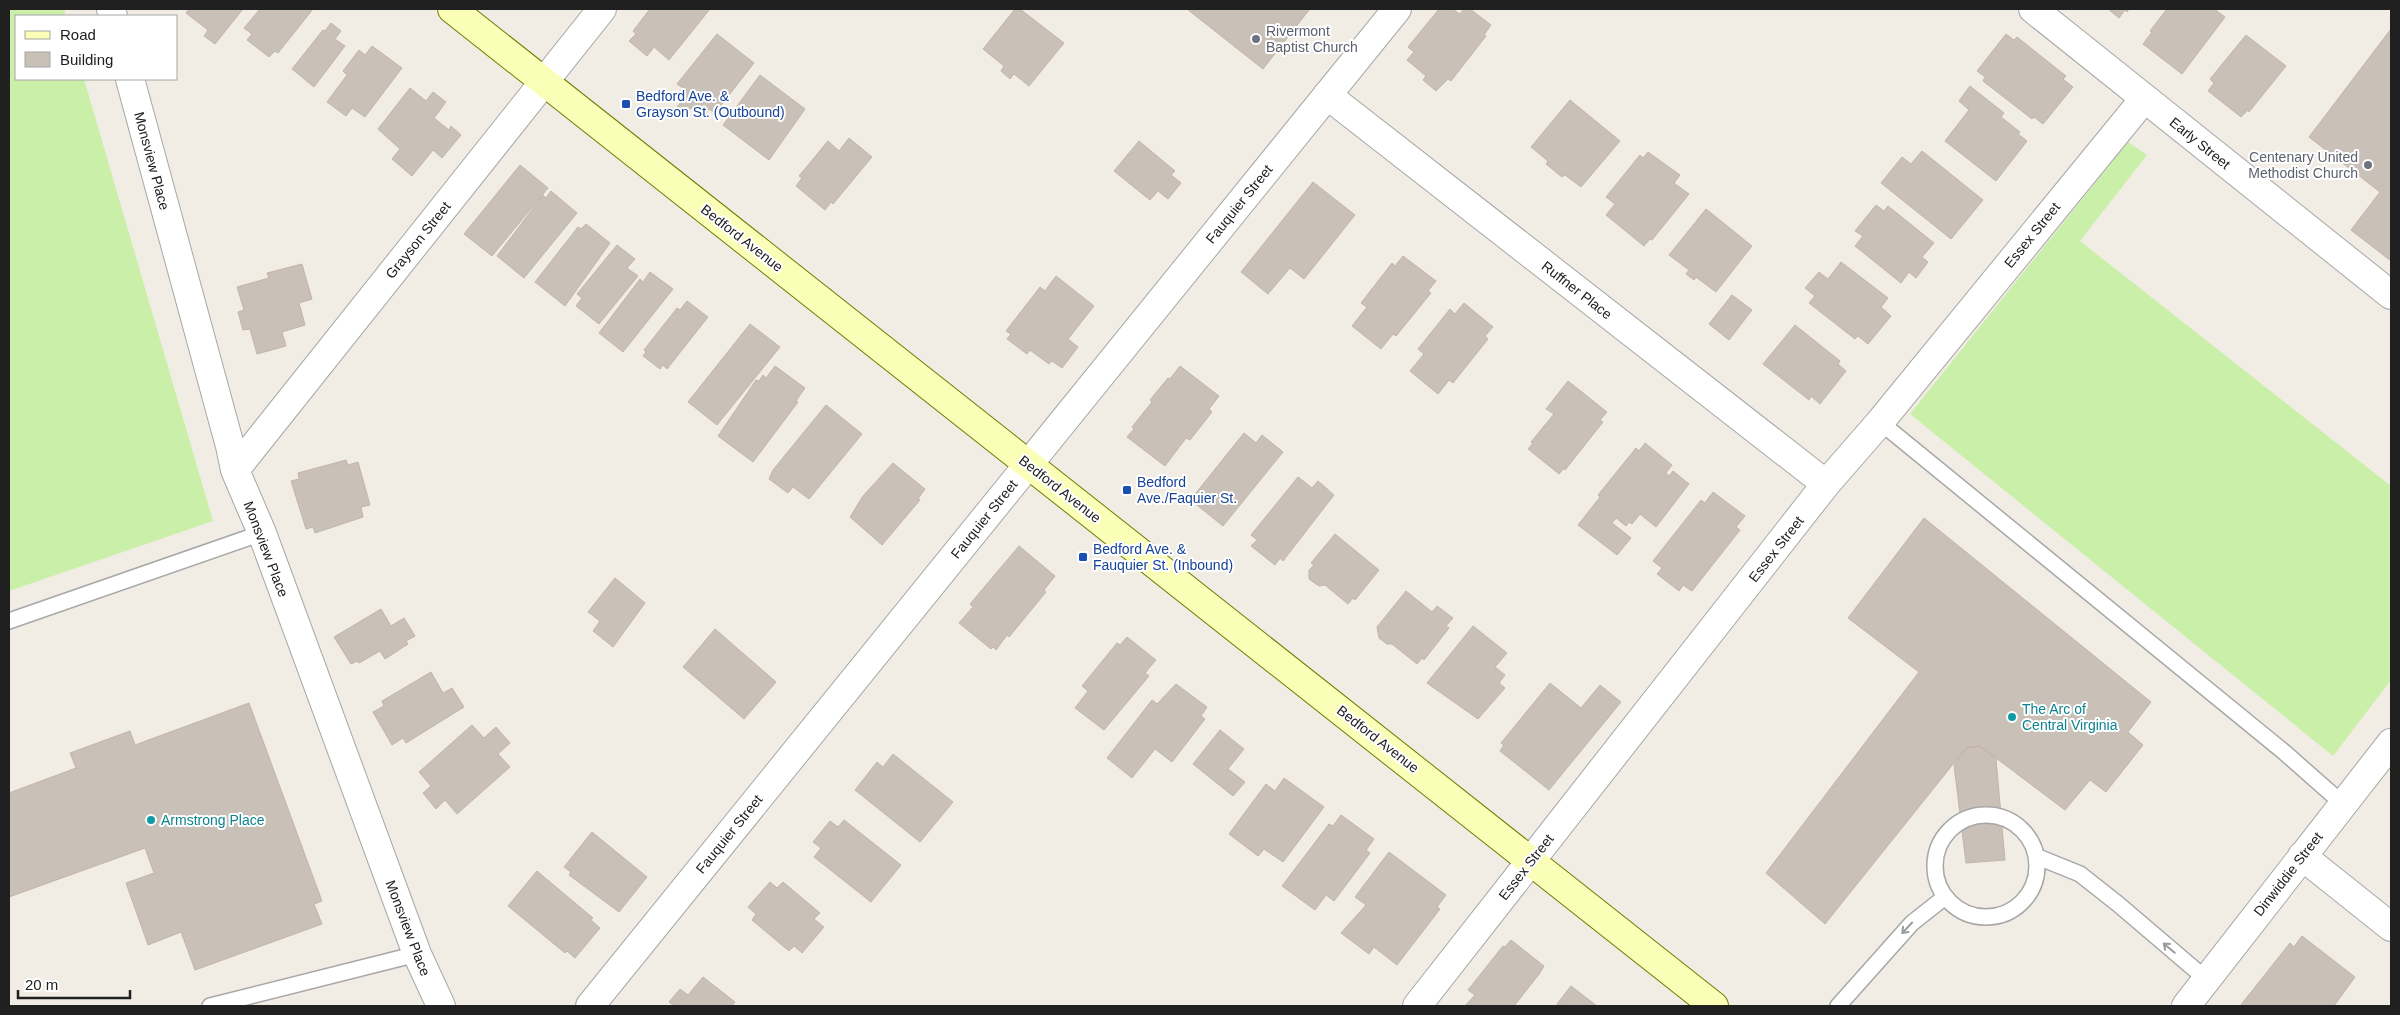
<svg xmlns="http://www.w3.org/2000/svg" width="2400" height="1015" font-family="Arial,sans-serif">
  <style>
    .grass { fill: #caefa8 }
    .building { fill: #c9c0b8; stroke: #c4b4a6 }
    .lines { fill: none; stroke-linecap: round; stroke-linejoin: round }
    .lane-casing { stroke: #a7a7a7; stroke-width: 18 }
    .street-casing { stroke: #a7a7a7; stroke-width: 30 }
    .secondary-casing { stroke: #6f7d00; stroke-width: 30 }
    .lane { stroke: #fff; stroke-width: 15 }
    .street { stroke: #fff; stroke-width: 28 }
    .secondary { stroke: #fafeb6; stroke-width: 28 }
    .oneway { stroke: #9b9b9b }
    .worship-dot { fill: #6b7280; stroke: #fff; stroke-width: 2 }
    .transit-dot { fill: #1a4fb4; stroke: #fff; stroke-width: 2 }
    .culture-dot { fill: #0f9aa8; stroke: #fff; stroke-width: 2 }
    .labels { text-anchor: middle; dominant-baseline: central; stroke-width: 4; stroke-linejoin: round; paint-order: stroke }
    .worship-label { font-size: 14px; fill: #5b616d; stroke: #fff; text-anchor: start }
    .transit-label { font-size: 14px; fill: #164399; stroke: #fff; text-anchor: start }
    .street-label { font-size: 14px; fill: #202020; stroke: #fff }
    .culture-label { font-size: 14px; fill: #0d838f; stroke: #fff; text-anchor: start }
  </style>
  <rect width="100%" height="100%" fill="#f1ede5"/>
  <path class="grass" d="M9 9H64L66 16H16V79H84L213 521 9 591Z
    M2128 142 2147 155 2080 241 2391 486V680L2333 756 1910 414Z"/>
  <path class="building" d="M189 9H243L215 44 204 36 208 30 186 13Z
    M260 9H313L278 53 275 51 269 57 247 40 252 34 244 28Z
    M650 9H710L669 60 654 47 647 56 629 41 636 34 633 31Z
    M1015 9H1020L1064 43 1029 86 1014 74 1010 79 1001 71 1004 66 983 49Z
    M1187 9H1307L1309 10 1263 69Z
    M1439 9H1452L1460 14 1464 9H1470L1491 25 1484 35 1486 36 1451 81 1448 79 1436 91 1423 80 1426 76 1407 60 1414 52 1408 47Z
    M2108 9H2129L2127 12 2125 10 2119 18Z
    M2167 9H2214L2225 17 2182 74 2143 44 2152 32 2150 31Z
    M331 23 341 31 335 39 345 46 314 87 292 69 323 30 325 31Z
    M2391 29V261L2351 230 2380 192 2309 137Z
    M717 34 754 63 715 113 709 109 703 117 691 108 686 114 677 107 682 101 676 96 683 88 677 84Z
    M2006 34 2014 40 2017 37 2066 76 2063 79 2073 87 2043 124 2034 117 2032 119 1983 81 1985 77 1977 71Z
    M2246 35 2286 66 2249 112 2248 110 2241 117 2208 91 2214 83 2210 79Z
    M372 46 402 68 365 117 352 108 346 116 327 102 347 75 343 71 359 50 365 55Z
    M760 75 805 109 769 160 723 125Z
    M1970 86 2004 113 2001 117 2020 132 2018 134 2027 141 1996 181 1945 141 1969 110 1959 101Z
    M410 88 426 101 433 92 446 102 434 118 449 130 451 126 461 135 442 158 433 150 412 176 392 159 400 149 378 129Z
    M1570 100 1620 141 1581 187 1565 175 1562 177 1546 164 1548 161 1531 147Z
    M849 138 872 157 833 204 831 202 825 210 796 186 802 178 799 176 828 141 839 151Z
    M1139 141 1175 171 1171 175 1181 183 1168 199 1158 191 1150 200 1114 171Z
    M1922 151 1983 200 1951 239 1881 183 1902 157 1911 164Z
    M1648 152 1680 175 1674 183 1689 194 1652 240 1650 239 1644 246 1606 215 1615 204 1606 197 1640 155 1643 158Z
    M520 165 548 188 492 256 464 234Z
    M1313 182 1355 215 1304 279 1290 268 1268 294 1241 272Z
    M551 191 577 213 524 278 497 256 543 195 546 198Z
    M1876 205 1884 211 1888 206 1934 243 1922 257 1928 262 1916 278 1909 272 1901 283 1855 246 1863 236 1855 231Z
    M1706 209 1752 246 1716 292 1696 277 1694 280 1686 274 1689 270 1669 255Z
    M586 224 610 243 565 306 535 282 578 227 581 229Z
    M617 245 635 259 627 268 638 276 599 324 576 306 582 298 577 294Z
    M1403 256 1436 281 1428 291 1431 293 1396 336 1393 334 1381 349 1352 326 1367 307 1361 303 1392 263 1395 266Z
    M1841 262 1888 298 1881 307 1891 316 1868 344 1858 336 1855 339 1809 303 1815 296 1805 288 1819 272 1828 279Z
    M302 264 312 299 299 303 305 325 282 332 286 346 257 354 250 329 243 330 238 312 244 310 237 287 269 278 267 273Z
    M650 272 673 289 623 352 599 333 640 279 643 282Z
    M1056 276 1094 306 1068 339 1078 347 1062 368 1052 361 1049 364 1030 350 1027 354 1007 339 1011 334 1006 331 1040 287 1045 291Z
    M1732 295 1752 310 1729 340 1709 324Z
    M687 301 708 317 667 369 663 365 660 369 643 356 646 352 644 350 677 308 680 310Z
    M1464 303 1493 327 1485 336 1488 339 1453 383 1449 380 1438 394 1410 371 1424 354 1418 349 1450 309 1455 314Z
    M750 324 780 347 717 425 688 402Z
    M1795 325 1840 361 1838 364 1846 371 1820 404 1811 396 1809 400 1763 364Z
    M775 366 805 388 796 401 798 402 753 462 718 436 756 380 759 381 763 375 766 378Z
    M1180 366 1219 396 1209 409 1212 412 1190 440 1186 438 1165 466 1127 437 1134 429 1132 427 1152 402 1150 400 1168 378 1170 379Z
    M1568 381 1607 412 1600 420 1603 422 1565 470 1564 468 1559 474 1528 449 1533 443 1531 442 1554 414 1546 409Z
    M826 405 862 434 809 499 793 487 788 493 769 479 773 470Z
    M1244 433 1256 443 1262 435 1283 452 1223 526 1193 502 1198 495 1196 493Z
    M1645 443 1672 465 1666 473 1669 476 1673 471 1689 484 1656 527 1640 514 1632 524 1629 522 1626 526 1616 518 1612 523 1631 538 1617 555 1578 525 1600 497 1598 495 1636 448 1639 451Z
    M346 460 348 465 358 462 370 505 361 507 363 517 315 533 313 527 306 529 291 481 299 479 298 473Z
    M893 463 925 489 918 499 920 500 882 545 850 517 863 496Z
    M1298 477 1312 488 1318 481 1334 495 1283 561 1280 558 1275 565 1251 546 1257 540 1251 535Z
    M1713 492 1745 516 1736 527 1740 530 1692 591 1683 585 1679 591 1657 574 1662 568 1653 561 1701 500 1705 503Z
    M1924 518 2151 702 2128 732 2143 745 2106 792 2090 780 2065 810 1980 746 1966 748 1825 924 1766 873 1919 672 1848 618Z
    M1335 534 1379 570 1355 600 1353 598 1348 604 1325 585 1319 586 1309 579V570L1314 565 1311 563Z
    M1019 546 1055 576 1044 590 1046 592 1009 637 1007 635 996 650 993 647 991 649 959 623 973 607 970 604Z
    M615 578 645 603 613 647 593 631 600 621 588 612Z
    M1406 591 1432 612 1437 606 1453 618 1446 626 1449 628 1424 660 1422 658 1417 664 1392 644H1387L1379 638 1377 627Z
    M381 609 391 626 404 618 415 636 406 641 408 644 385 659 380 651 359 663 357 661 351 664 334 637Z
    M1473 626 1507 653 1495 667 1505 675 1499 683 1505 688 1478 719 1427 683Z
    M715 629 776 682 744 719 683 667Z
    M1127 637 1156 660 1145 673 1149 676 1104 730 1075 708 1088 691 1082 686 1117 643 1120 645Z
    M431 672 443 693 452 688 464 707 406 743 403 738 392 745 373 712 384 706 382 701Z
    M1550 683 1581 708 1600 685 1621 702 1549 790 1500 751 1504 745 1501 743Z
    M1176 684 1207 707 1201 716 1205 719 1172 762 1155 749 1132 778 1107 758 1152 700 1157 704Z
    M249 703 322 901 314 904 322 924 195 970 181 932 148 945 126 883 154 873 145 848 9 897V793L76 768 70 753 130 731 135 745Z
    M472 725 484 738 496 727 510 743 498 754 510 767 457 814 445 800 436 809 423 793 431 786 419 772Z
    M1220 730 1244 749 1228 769 1245 782 1233 796 1193 764Z
    M1980 746 1996 759 2005 860 1966 863 1954 765 1966 748Z
    M893 754 953 802 920 842 855 790 877 762 883 767Z
    M1284 778 1324 807 1283 862 1264 849 1258 856 1229 834 1266 784 1275 791Z
    M1341 815 1374 839 1366 850 1370 853 1334 901 1326 895 1315 910 1282 886 1329 824 1333 826Z
    M844 820 901 865 871 902 814 857 821 848 813 842 830 821 838 827Z
    M592 832 647 877 619 912 569 875 571 872 564 867Z
    M1389 852 1446 895 1437 907 1440 909 1397 965 1374 947 1369 954 1341 933 1366 905 1355 897Z
    M537 871 593 918 591 920 600 928 575 958 567 951 565 953 508 906Z
    M770 882 777 888 783 882 820 913 814 919 824 927 802 953 794 946 789 951 752 920 756 914 748 907Z
    M2302 936 2355 977 2334 1006H2240L2290 943 2294 947Z
    M1511 940 1544 966 1540 973 1514 1006H1465L1475 995 1468 990 1503 946 1505 947Z
    M703 977 735 1002 732 1006H674L669 1002 680 989 688 995Z
    M1571 986 1597 1006H1559L1557 1004Z"/>
  <g class="lines">
    <defs>
      <path id="lane" d="M1880 422 2284 752 2343 804
        M9 621 262 533
        M1935 866a51 51 0 1 1 102 0a51 51 0 1 1-102 0Z
        M2038 857 2080 874 2118 904 2206 979
        M210 1006 417 954
        M1838 1006 1912 923 1945 897"/>
      <path id="street" d="M111 9 113 16
        M2033 9 2391 295
        M130 79 230 446 235 470 262 533 417 954 441 1006
        M1327 95 1826 484
        M235 470 602 9
        M2302 856 2391 927
        M590 1006 1397 9
        M1417 1006 1826 484 1880 422 2144 99
        M2186 1006 2391 743"/>
      <path id="secondary" d="M452 9 1714 1006"/>
    </defs>
    <use href="#lane" class="lane-casing"/>
    <use href="#street" class="street-casing"/>
    <use href="#secondary" class="secondary-casing"/>
    <use href="#lane" class="lane"/>
    <use href="#street" class="street"/>
    <use href="#secondary" class="secondary"/>
  </g>
  <defs><path id="oneway-shaft" d="M-6 0H5M1.5-3L5.5 0L1.5 3" fill="none" stroke-width="1.6" stroke-linecap="round" stroke-linejoin="round" transform="scale(1.25)"/></defs>
  <g class="oneway">
    <use href="#oneway-shaft" transform="translate(1907 928) rotate(133)"/>
    <use href="#oneway-shaft" transform="translate(2169 948) rotate(-140)"/>
  </g>
  <g class="worship-dot">
    <circle cx="1256" cy="39" r="5"/>
    <circle cx="2368" cy="165" r="5"/>
  </g>
  <g class="transit-dot">
    <rect x="621" y="99" width="10" height="10" rx="2.5"/>
    <rect x="1122" y="485" width="10" height="10" rx="2.5"/>
    <rect x="1078" y="552" width="10" height="10" rx="2.5"/>
  </g>
  <g class="culture-dot">
    <circle cx="2012" cy="717" r="5"/>
    <circle cx="151" cy="820" r="5"/>
  </g>
  <g class="labels">
    <g class="worship-label">
      <text x="1266" y="31">Rivermont<tspan x="1266" dy="16">Baptist Church</tspan></text>
      <text x="2358" y="157" text-anchor="end">Centenary United<tspan x="2358" dy="16">Methodist Church</tspan></text>
    </g>
    <g class="transit-label">
      <text x="636" y="96">Bedford Ave. &amp;<tspan x="636" dy="16">Grayson St. (Outbound)</tspan></text>
      <text x="1137" y="482">Bedford<tspan x="1137" dy="16">Ave./Faquier St.</tspan></text>
      <text x="1093" y="549">Bedford Ave. &amp;<tspan x="1093" dy="16">Fauquier St. (Inbound)</tspan></text>
    </g>
    <g class="street-label">
      <text transform="translate(2200 143) rotate(39)">Early Street</text>
      <text transform="translate(152 161) rotate(75)">Monsview Place</text>
      <text transform="translate(1239 204) rotate(-51)">Fauquier Street</text>
      <text transform="translate(2032 235) rotate(-51)">Essex Street</text>
      <text transform="translate(742 238) rotate(38)">Bedford Avenue</text>
      <text transform="translate(418 240) rotate(-51)">Grayson Street</text>
      <text transform="translate(1577 290) rotate(38)">Ruffner Place</text>
      <text transform="translate(1060 489) rotate(38)">Bedford Avenue</text>
      <text transform="translate(984 519) rotate(-51)">Fauquier Street</text>
      <text transform="translate(266 549) rotate(69)">Monsview Place</text>
      <text transform="translate(1776 549) rotate(-52)">Essex Street</text>
      <text transform="translate(1378 739) rotate(38)">Bedford Avenue</text>
      <text transform="translate(729 834) rotate(-51)">Fauquier Street</text>
      <text transform="translate(1526 867) rotate(-52)">Essex Street</text>
      <text transform="translate(2288 874) rotate(-52)">Dinwiddie Street</text>
      <text transform="translate(408 928) rotate(69)">Monsview Place</text>
    </g>
    <g class="culture-label">
      <text x="2022" y="709">The Arc of<tspan x="2022" dy="16">Central Virginia</tspan></text>
      <text x="161" y="820">Armstrong Place</text>
    </g>
  </g>
  <rect width="2400" height="1015" fill="none" stroke="#202020" stroke-width="20"/>
  <rect x="15" y="15" width="162" height="65" fill="#ffffff" stroke="#a6a6a6"/>
  <rect x="25" y="31" width="25" height="8" fill="#fafeb6" stroke="#a6a6a6"/>
  <text x="60" y="40" font-size="15" fill="#202020">Road</text>
  <rect x="25" y="52" width="25" height="15" fill="#c9c0b8" stroke="#a6a6a6"/>
  <text x="60" y="65" font-size="15" fill="#202020">Building</text>
  <path d="M18 990v8h112v-8" fill="none" stroke="#202020" stroke-width="2.5"/>
  <text x="25" y="990" font-size="15" fill="#202020" stroke="#ffffff" stroke-width="4" paint-order="stroke">20 m</text>
</svg>
